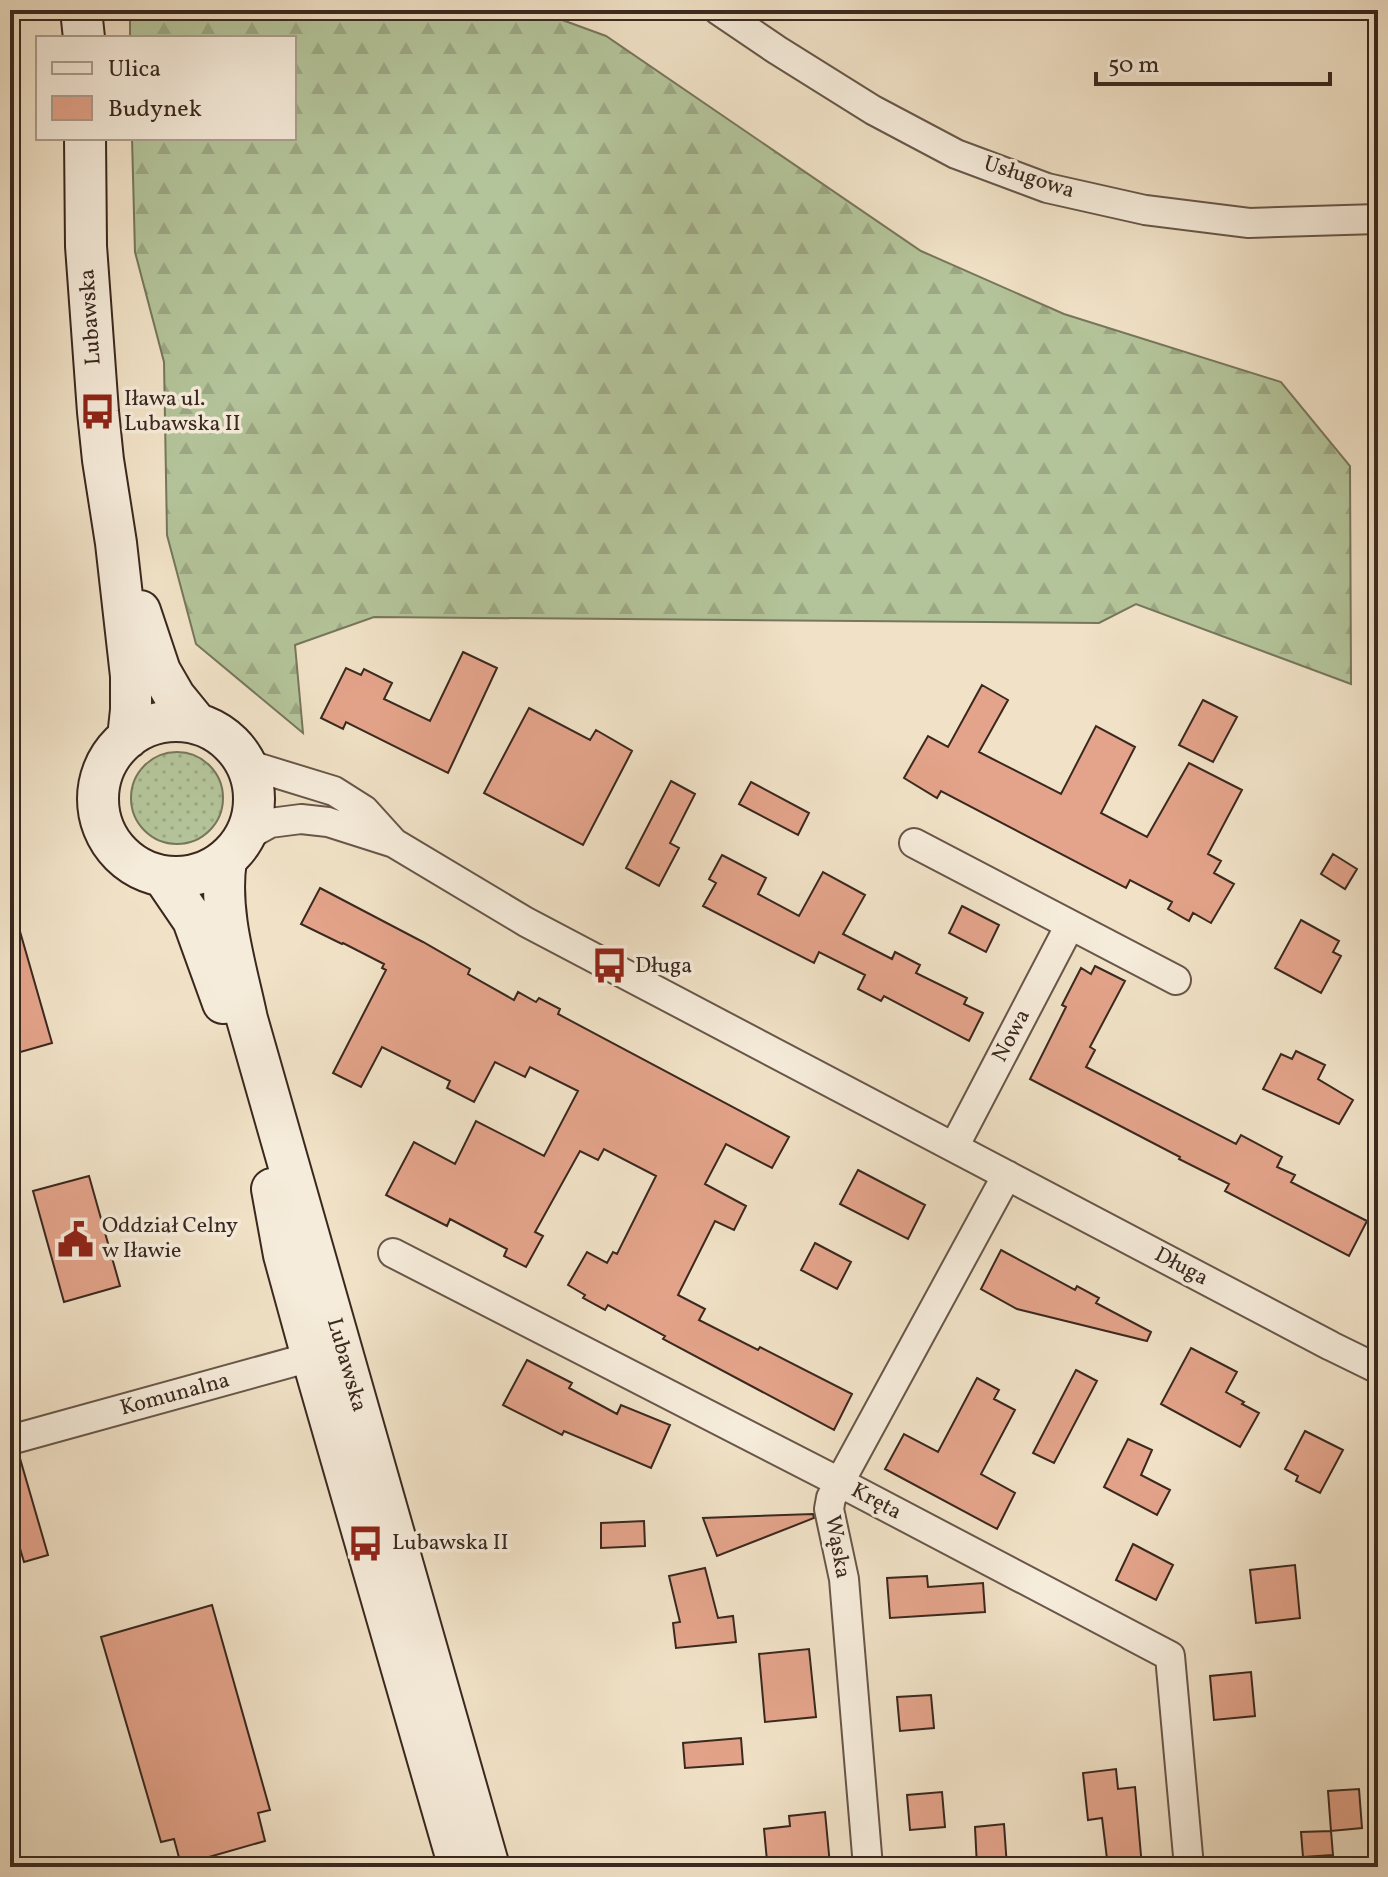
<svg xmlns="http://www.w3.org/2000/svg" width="1388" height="1877" font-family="Vollkorn,serif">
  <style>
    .grass { fill: url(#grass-dots); stroke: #77765c; stroke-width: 2 }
    .forest { fill: url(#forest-firs); stroke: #77765c; stroke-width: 2 }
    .building { fill: #e4a48b; stroke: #3a281f; stroke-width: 2 }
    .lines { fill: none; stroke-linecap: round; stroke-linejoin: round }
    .minor-casing { stroke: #685649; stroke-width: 32 }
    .secondary-casing { stroke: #3a281f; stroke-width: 44 }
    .minor { stroke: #f6ecdb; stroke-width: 28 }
    .secondary { stroke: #f6ecdb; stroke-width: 40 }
    .labels { text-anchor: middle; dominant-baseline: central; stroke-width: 7; stroke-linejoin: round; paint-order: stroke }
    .street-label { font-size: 22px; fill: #3a281f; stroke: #f6ecdb }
    .poi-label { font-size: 22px; fill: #3a281f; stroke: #f6ecdb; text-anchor: start }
  </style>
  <defs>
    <pattern id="grass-dots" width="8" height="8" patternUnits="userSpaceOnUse" patternTransform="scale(2)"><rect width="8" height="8" fill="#b4c49a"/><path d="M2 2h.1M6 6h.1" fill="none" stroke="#9ca884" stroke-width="1.8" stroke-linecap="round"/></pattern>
    <pattern id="forest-firs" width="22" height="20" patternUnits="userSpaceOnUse" patternTransform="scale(2)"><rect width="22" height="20" fill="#b4c49a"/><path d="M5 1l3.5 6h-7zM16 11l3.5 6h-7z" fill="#9ca884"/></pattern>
  </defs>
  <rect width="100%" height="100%" fill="#f1e2c7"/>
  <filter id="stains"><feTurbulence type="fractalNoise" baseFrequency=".0025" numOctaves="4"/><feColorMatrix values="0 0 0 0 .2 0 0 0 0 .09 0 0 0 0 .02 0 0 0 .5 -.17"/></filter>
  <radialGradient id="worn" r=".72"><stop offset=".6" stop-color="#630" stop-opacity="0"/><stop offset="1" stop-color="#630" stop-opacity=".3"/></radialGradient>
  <path class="grass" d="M131 798a46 46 0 1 1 92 0a46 46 0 1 1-92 0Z"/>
  <path class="forest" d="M130 10H535L606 36 921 251 1064 314 1281 382 1350 466 1351 684 1136 604 1099 623 374 617 295 645 303 733 196 644 167 535 164 362 135 252 132 138H294V38H130Z"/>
  <path class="building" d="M463 652 497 668 448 773 346 722 343 729 321 718 346 668 361 675 364 669 392 683 384 699 430 721Z
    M982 685 1008 700 979 752 1061 794 1096 726 1135 747 1101 813 1147 837 1189 763 1242 790 1208 854 1221 861 1214 873 1234 884 1211 923 1193 913 1189 921 1168 909 1172 902 1130 880 1126 888 941 791 937 798 904 778 928 736 948 747Z
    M1203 700 1237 717 1213 762 1179 745Z
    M529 708 590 740 596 730 632 751 583 845 484 793Z
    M671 781 695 794 670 843 679 848 659 886 626 868Z
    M751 782 809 813 798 835 739 804Z
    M1333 854 1357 869 1345 889 1321 874Z
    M722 855 766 878 758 894 799 916 823 872 865 895 843 934 892 959 895 952 920 965 916 973 967 998 964 1004 983 1013 969 1041 884 996 881 1001 858 989 865 975 819 952 814 963 703 906 716 883 709 879Z
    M320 888 423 942 470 969 468 974 514 1000 518 992 536 1002 539 998 560 1009 558 1014 789 1137 772 1168 726 1144 705 1184 746 1206 734 1230 715 1221 678 1295 705 1309 699 1320 758 1350 760 1347 852 1394 834 1430 663 1339 665 1336 608 1305 605 1310 583 1298 585 1295 568 1285 587 1252 607 1263 613 1252 617 1254 656 1176 604 1149 598 1160 580 1151 535 1232 543 1236 526 1267 504 1256 507 1249 450 1219 447 1226 386 1195 414 1142 455 1164 476 1121 544 1156 578 1091 530 1067 525 1077 495 1062 474 1102 447 1088 450 1081 382 1047 361 1087 333 1073 386 970 382 968 384 964 343 943 342 944 301 924Z
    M962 906 999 925 986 952 949 933Z
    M1301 920 1339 941 1333 952 1341 956 1321 993 1275 968Z
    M17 921 52 1043 10 1055V922Z
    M1095 966 1125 981 1090 1047 1095 1050 1086 1067 1236 1144 1241 1135 1282 1157 1277 1167 1295 1175 1291 1182 1367 1221 1349 1256 1225 1191 1229 1184 1179 1159 1180 1157 1030 1079 1066 1007 1062 1005 1081 968 1091 974Z
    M1296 1051 1325 1065 1318 1079 1353 1100 1339 1124 1263 1089 1281 1054 1292 1059Z
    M858 1170 925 1205 908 1239 840 1204Z
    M89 1176 120 1286 64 1302 33 1191Z
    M815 1243 851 1262 837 1289 801 1270Z
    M1001 1250 1075 1290 1077 1286 1099 1298 1096 1303 1151 1332 1147 1341 1017 1309 981 1289Z
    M1191 1348 1237 1372 1226 1392 1244 1402 1242 1404 1259 1413 1240 1447 1161 1404Z
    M527 1360 572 1383 569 1388 617 1414 621 1405 670 1425 651 1468 564 1431 562 1435 503 1405Z
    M1076 1370 1097 1381 1054 1463 1033 1453Z
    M977 1378 999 1390 994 1399 1015 1410 981 1474 1015 1493 997 1529 885 1469 904 1434 938 1452Z
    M1305 1431 1343 1450 1320 1493 1296 1481 1298 1476 1285 1469Z
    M1128 1439 1152 1450 1141 1475 1170 1490 1157 1515 1104 1487Z
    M19 1455 48 1555 24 1562 10 1515V1457Z
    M813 1514 814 1518 717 1556 703 1518Z
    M644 1521 645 1546 601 1548V1523Z
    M1133 1544 1173 1565 1156 1600 1116 1580Z
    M1295 1565 1300 1618 1256 1623 1250 1570Z
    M705 1568 718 1618 733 1616 736 1642 676 1648 673 1623 680 1622 669 1576Z
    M927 1576 928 1587 983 1583 985 1612 890 1618 887 1578Z
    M212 1605 270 1810 258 1813 265 1841 181 1865 174 1839 161 1842 101 1637Z
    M809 1649 816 1717 765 1722 759 1654Z
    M1251 1672 1255 1716 1214 1720 1210 1676Z
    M931 1695 934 1728 900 1731 897 1697Z
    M741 1738 743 1764 685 1768 683 1743Z
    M1116 1769 1118 1789 1135 1787 1142 1867H1108L1102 1818 1088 1820 1083 1773Z
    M1359 1789 1362 1828 1331 1831 1328 1791Z
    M942 1792 945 1827 910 1830 907 1795Z
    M825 1812 830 1865 794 1867 793 1858 767 1861 764 1829 790 1826 789 1816Z
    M1004 1824 1007 1867H977L975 1827Z
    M1331 1831 1333 1855 1303 1857 1301 1832Z"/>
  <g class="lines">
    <defs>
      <path id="minor" d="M718 10 777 50 873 110 956 154 1047 188 1145 210 1249 223 1378 219
        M246 764 334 791 364 810 393 842
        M245 837 270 823 301 819 328 822 394 843 526 922 1331 1346 1378 1369
        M914 843 1176 980
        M954 1147 1070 925
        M393 1253 839 1482 1170 1656 1189 1867
        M10 1440 329 1352
        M868 1867 844 1579 829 1509 831 1498 1007 1175"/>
      <path id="secondary" d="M81 10 84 38
        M85 138 86 246 98 412 103 460 116 543 131 676V710L128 738
        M140 611 160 671 175 697 197 724
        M98 799a78 78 0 1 1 156 0a78 78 0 1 1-156 0Z
        M226 860C218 912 236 967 247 1019L489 1867
        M163 876 193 920 223 1003
        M272 1189 284 1255 312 1357 459 1867"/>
    </defs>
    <use href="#minor" class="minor-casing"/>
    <use href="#secondary" class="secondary-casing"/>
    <use href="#minor" class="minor"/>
    <use href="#secondary" class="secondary"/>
  </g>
  <defs>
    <symbol id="bus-bare" viewBox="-9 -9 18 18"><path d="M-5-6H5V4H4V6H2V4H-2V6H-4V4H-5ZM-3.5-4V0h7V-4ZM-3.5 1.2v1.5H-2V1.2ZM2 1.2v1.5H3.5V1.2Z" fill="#8f2418" stroke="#f6ecdb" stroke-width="2.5" paint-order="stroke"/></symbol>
    <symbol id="civic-bare" viewBox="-9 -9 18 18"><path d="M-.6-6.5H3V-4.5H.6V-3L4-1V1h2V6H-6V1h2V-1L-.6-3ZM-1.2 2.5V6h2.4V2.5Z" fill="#8f2418" stroke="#f6ecdb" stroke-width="2.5" paint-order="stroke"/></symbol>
  </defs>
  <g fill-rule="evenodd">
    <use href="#bus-bare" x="72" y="386" width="51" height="51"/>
    <use href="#bus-bare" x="584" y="940" width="51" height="51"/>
    <use href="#civic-bare" x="50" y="1214" width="51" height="51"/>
    <use href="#bus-bare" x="340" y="1518" width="51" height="51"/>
  </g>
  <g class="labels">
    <g class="street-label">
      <text transform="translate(1029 178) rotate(18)">Usługowa</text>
      <text transform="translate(91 317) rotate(-94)">Lubawska</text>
      <text transform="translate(1012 1036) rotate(-62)">Nowa</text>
      <text transform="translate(1181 1267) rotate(28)">Długa</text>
      <text transform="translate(346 1365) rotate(74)">Lubawska</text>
      <text transform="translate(175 1395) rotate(-15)">Komunalna</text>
      <text transform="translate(876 1502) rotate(28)">Kręta</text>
      <text transform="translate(837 1547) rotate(80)">Wąska</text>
    </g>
    <g class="poi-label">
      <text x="124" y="399">Iława ul.<tspan x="124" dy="25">Lubawska II</tspan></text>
      <text x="635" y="966">Długa</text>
      <text x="102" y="1226">Oddział Celny<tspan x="102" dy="25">w Iławie</tspan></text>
      <text x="392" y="1543">Lubawska II</text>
    </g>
  </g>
  <rect width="1388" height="1877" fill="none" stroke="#f1e2c7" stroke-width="40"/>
  <rect x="12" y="12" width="1364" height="1853" fill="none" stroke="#3a281f" stroke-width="4"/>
  <rect x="20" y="20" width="1348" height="1837" fill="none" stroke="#3a281f" stroke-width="2"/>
  <rect x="36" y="36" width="260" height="104" fill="#f6ecdb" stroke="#ab9e90" stroke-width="2"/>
  <rect x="52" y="62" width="40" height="12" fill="#f6ecdb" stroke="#ab9e90" stroke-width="2"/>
  <text x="108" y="76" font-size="24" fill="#3a281f">Ulica</text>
  <rect x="52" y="96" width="40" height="24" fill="#e4a48b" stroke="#ab9e90" stroke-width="2"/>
  <text x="108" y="116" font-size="24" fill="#3a281f">Budynek</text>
  <path d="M1096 72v12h234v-12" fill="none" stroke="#3a281f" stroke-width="4"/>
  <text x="1108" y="72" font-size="24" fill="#3a281f" stroke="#f6ecdb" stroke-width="6" paint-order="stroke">50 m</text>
  <rect width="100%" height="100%" filter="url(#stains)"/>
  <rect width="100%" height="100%" fill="url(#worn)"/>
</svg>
